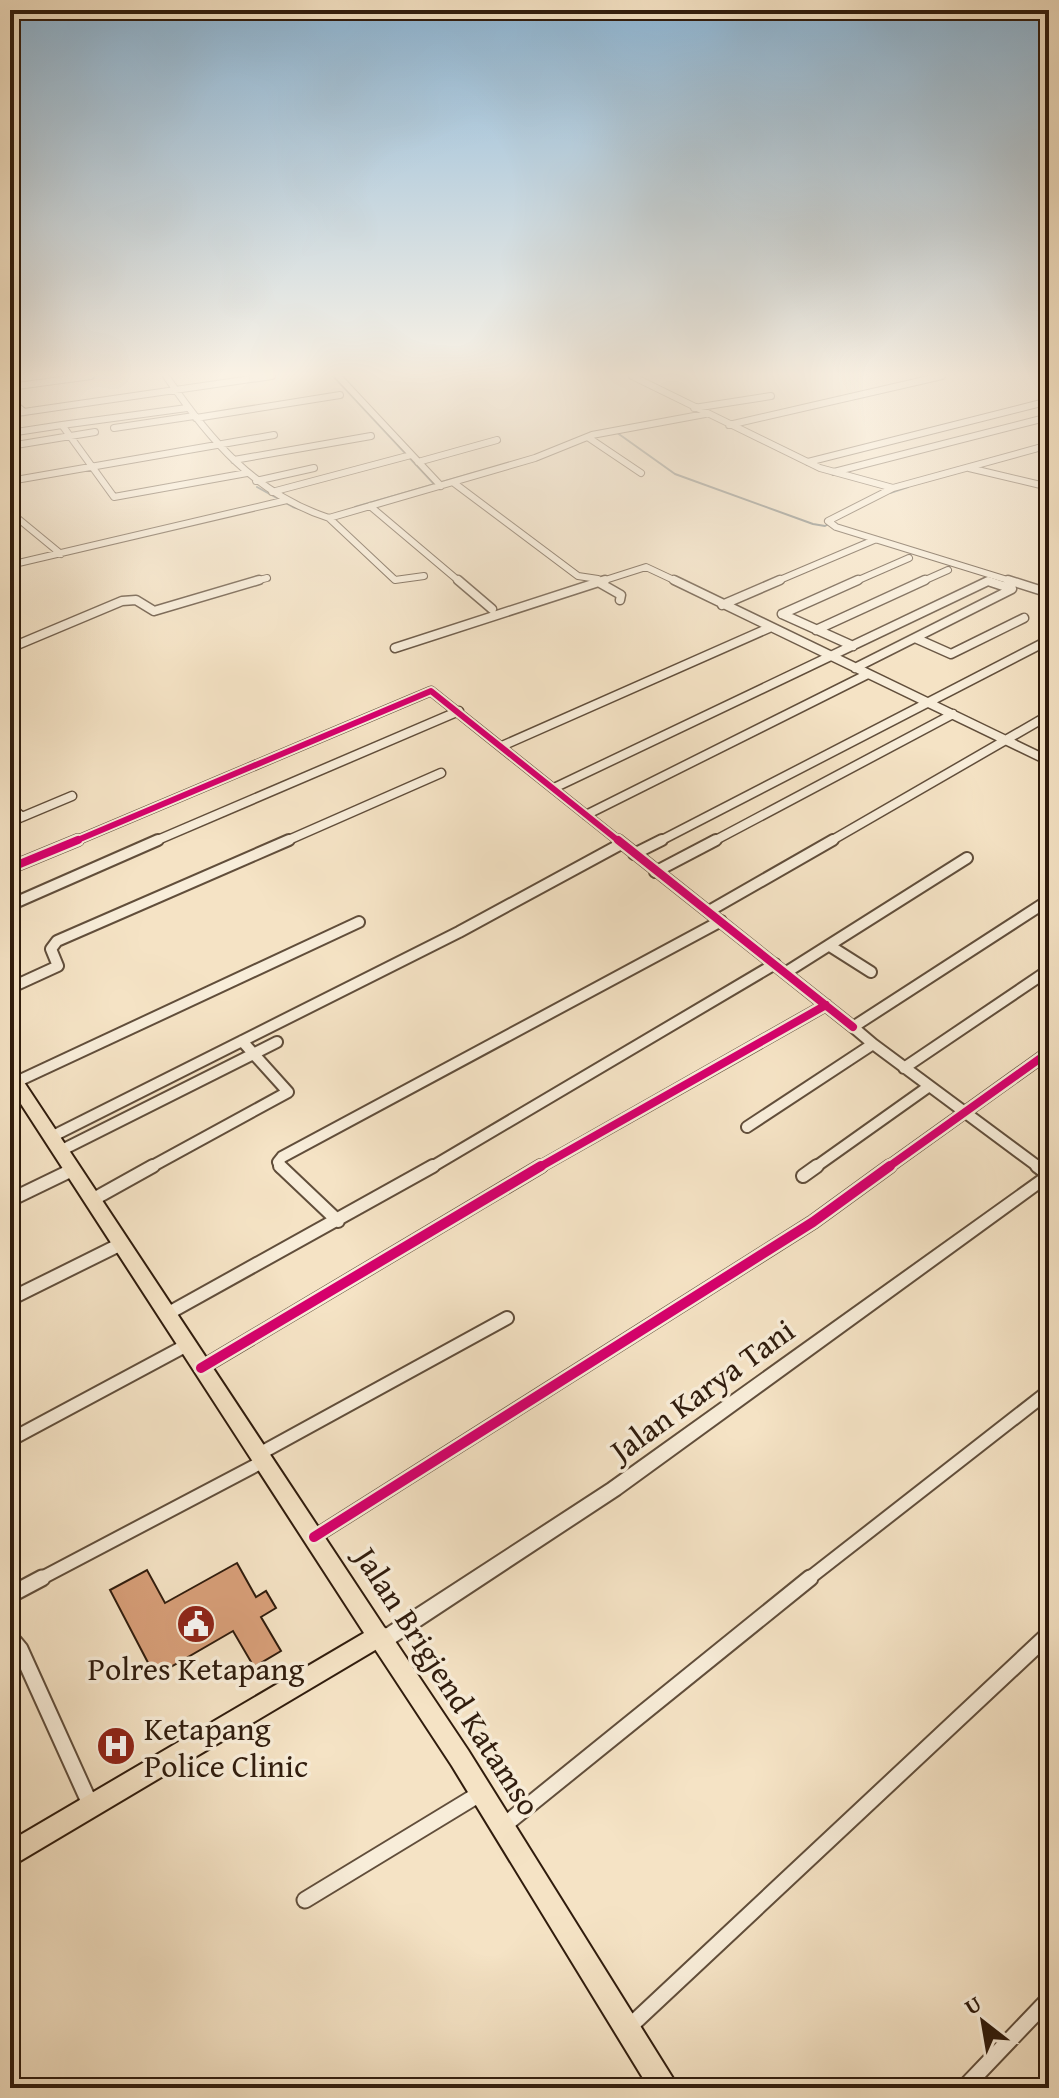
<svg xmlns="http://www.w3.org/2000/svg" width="1059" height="2098" font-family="'Gentium Book Plus',serif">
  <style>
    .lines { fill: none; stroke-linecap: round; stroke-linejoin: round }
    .stream { stroke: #757b78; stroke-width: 2 }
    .building { fill: #d89f79; stroke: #301c0d; stroke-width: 2 }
    .minor-far4-casing { stroke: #614e3b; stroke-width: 8 }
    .minor-far3-casing { stroke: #614e3b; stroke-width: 11 }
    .minor-far2-casing { stroke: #614e3b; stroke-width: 14 }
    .minor-far1-casing { stroke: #614e3b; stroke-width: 16 }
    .minor-casing { stroke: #614e3b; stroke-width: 19 }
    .tertiary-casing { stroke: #614e3b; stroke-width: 4 }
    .primary-casing { stroke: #301c0d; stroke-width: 4 }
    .trunk-casing { stroke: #301c0d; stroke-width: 4 }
    .minor-far4 { stroke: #f8edd9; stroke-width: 6 }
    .minor-far3 { stroke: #f8edd9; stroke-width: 8 }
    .minor-far2 { stroke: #f8edd9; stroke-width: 10 }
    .minor-far1 { stroke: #f8edd9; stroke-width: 12 }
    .minor { stroke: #f8edd9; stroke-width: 15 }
    .tertiary { fill: #f8edd9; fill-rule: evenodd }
    .primary { fill: #f5e3c5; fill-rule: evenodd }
    .trunk { fill: #f5e3c5; fill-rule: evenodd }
    .cycleway-far2-casing { stroke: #f8edd9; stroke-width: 10 }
    .cycleway-far1-casing { stroke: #f8edd9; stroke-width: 13 }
    .cycleway-casing { stroke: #f8edd9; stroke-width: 15 }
    .cycleway-far2 { stroke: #d6006c; stroke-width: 6 }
    .cycleway-far1 { stroke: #d6006c; stroke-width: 8 }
    .cycleway { stroke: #d6006c; stroke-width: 10 }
    .labels { text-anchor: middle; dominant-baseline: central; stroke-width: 7; stroke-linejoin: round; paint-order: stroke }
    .near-street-label { font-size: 32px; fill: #301c0d; stroke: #f8edd9 }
    .near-poi-label { font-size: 32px; fill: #301c0d; stroke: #f8edd9 }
  </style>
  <rect width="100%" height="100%" fill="#f5e3c5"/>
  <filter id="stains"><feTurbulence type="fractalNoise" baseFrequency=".0025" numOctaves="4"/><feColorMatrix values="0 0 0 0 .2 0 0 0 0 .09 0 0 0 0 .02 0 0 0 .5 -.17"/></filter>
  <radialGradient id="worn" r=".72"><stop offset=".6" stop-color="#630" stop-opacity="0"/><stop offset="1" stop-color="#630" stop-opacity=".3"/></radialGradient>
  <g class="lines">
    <path class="stream" d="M333 376 434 484
      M616 432 675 474 813 524 825 526 832 522
      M257 487 293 507 324 517
      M890 493 908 487
      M355 507 477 472"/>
  </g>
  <path class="building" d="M237 1563 256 1597 266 1591 276 1608 261 1617 281 1651 254 1667 233 1631 155 1676 110 1590 147 1570 165 1603Z"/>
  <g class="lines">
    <defs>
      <path id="minor-far4" d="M166 376C209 439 255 494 329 518L535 458 592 435 705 414
        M338 376 441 486
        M632 376 820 468 893 488
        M10 377 17 376
        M10 387 91 376
        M10 400 24 412
        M694 408 771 396
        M10 414 272 376
        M196 418 340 395
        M62 425 187 408
        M729 425 942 376
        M114 428 194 416
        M10 433 62 425 114 497 247 473
        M589 438 641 473
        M10 446 95 432
        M234 460 371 436
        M418 462 497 440
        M808 462 1049 401
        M969 468 1049 487
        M834 472 1049 417
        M10 481 274 435
        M256 481 314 468
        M454 483 578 576 598 579
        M272 492 411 455
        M370 506 460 582
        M10 512 61 554
        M329 518 395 580 424 576
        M10 565 287 500
        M252 582 267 578
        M599 582 646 567 678 582
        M775 582 874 540
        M854 582 909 558
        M921 582 948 570
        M985 582H992
        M1014 582 836 527 828 521 893 488 1049 445"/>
      <path id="minor-far3" d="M458 580 492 609
        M674 580 1049 761
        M1008 580 1049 593
        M600 583 621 595 620 600
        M722 605 780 580
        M782 614 858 580
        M782 614 853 646
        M816 630 925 580
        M915 638 951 654 1024 618
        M10 648 122 601 136 600 154 611 259 580
        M395 648 605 580
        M1049 685 1046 688 1049 690
        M502 746 769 628
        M554 788 988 581 1012 589 855 668
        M10 806 22 817
        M586 815 868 674
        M10 822 72 796
        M73 842 431 691 620 842
        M153 842 459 711
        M284 842 441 773
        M658 842 1049 640
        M712 842 953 714
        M829 842 1049 715"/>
      <path id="minor-far2" d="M618 840 853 1027
        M634 854 662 840
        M10 868 78 840
        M655 872 716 840
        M10 905 158 840
        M709 911 833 840
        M830 946 871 972
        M785 973 967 858
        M10 988 58 966 51 949 57 941 289 840
        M873 1044 853 1027 1049 900
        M904 1068 1049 970
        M16 1082 359 922
        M747 1127 873 1044 1040 1168
        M51 1137 459 932 621 844
        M60 1151 277 1042
        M149 1168 288 1092 242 1041
        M281 1168 278 1162 282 1157 721 921
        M430 1168 775 964
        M538 1168 826 1005
        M814 1168 928 1087
        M887 1168 1049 1052"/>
      <path id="minor-far1" d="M280 1166 338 1221
        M1037 1166 1049 1175
        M803 1176 817 1166
        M10 1200 72 1170
        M92 1200 153 1166
        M10 1299 121 1244
        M167 1314 433 1166
        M201 1368 541 1166
        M10 1440 187 1345
        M259 1454 507 1318
        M314 1537 813 1222 890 1166
        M38 1580 264 1461
        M807 1580 1049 1391"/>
      <path id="minor" d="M10 1595 42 1578
        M10 1637 20 1649 91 1806
        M502 1827 810 1578
        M305 1900 481 1793
        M629 2027 1049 1634
        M964 2088 1049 1999"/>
      <path id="tertiary" d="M1049 1170V1182L620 1494 388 1647 382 1649 376 1647 374 1641 376 1635 608 1484 1044 1172Z"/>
      <path id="primary" d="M379 1625 387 1629 468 1750 679 2088H649L452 1766 371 1643 368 1636 371 1629Z"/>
      <path id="trunk" d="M10 1068 16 1070 390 1636 387 1643 10 1867V1841L364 1633 10 1087Z"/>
    </defs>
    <use href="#minor-far4" class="minor-far4-casing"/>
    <use href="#minor-far3" class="minor-far3-casing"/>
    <use href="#minor-far2" class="minor-far2-casing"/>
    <use href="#minor-far1" class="minor-far1-casing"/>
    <use href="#minor" class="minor-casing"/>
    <use href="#tertiary" class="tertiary-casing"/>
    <use href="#primary" class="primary-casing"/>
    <use href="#trunk" class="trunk-casing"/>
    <use href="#minor-far4" class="minor-far4"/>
    <use href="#minor-far3" class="minor-far3"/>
    <use href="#minor-far2" class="minor-far2"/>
    <use href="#minor-far1" class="minor-far1"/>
    <use href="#minor" class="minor"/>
    <use href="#tertiary" class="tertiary"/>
    <use href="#primary" class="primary"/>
    <use href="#trunk" class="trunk"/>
    <defs>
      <path id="cycleway-far2" d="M73 842 431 691 620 842"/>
      <path id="cycleway-far1" d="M618 840 853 1027
        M10 868 78 840
        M538 1168 826 1005
        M887 1168 1049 1052"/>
      <path id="cycleway" d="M201 1368 541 1166
        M314 1537 813 1222 890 1166"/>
    </defs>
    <use href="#cycleway-far2" class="cycleway-far2-casing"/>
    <use href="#cycleway-far1" class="cycleway-far1-casing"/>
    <use href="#cycleway" class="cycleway-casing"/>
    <use href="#cycleway-far2" class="cycleway-far2"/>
    <use href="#cycleway-far1" class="cycleway-far1"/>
    <use href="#cycleway" class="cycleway"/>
  </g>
  <linearGradient id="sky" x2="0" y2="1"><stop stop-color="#8cb7d8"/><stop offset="0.56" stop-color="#faf2e5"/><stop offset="1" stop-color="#faf2e5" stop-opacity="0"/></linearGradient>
  <rect width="1059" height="669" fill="url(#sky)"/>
  <defs>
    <symbol id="civic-disc" viewBox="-11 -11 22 22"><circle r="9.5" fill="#8f2418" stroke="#f8edd9"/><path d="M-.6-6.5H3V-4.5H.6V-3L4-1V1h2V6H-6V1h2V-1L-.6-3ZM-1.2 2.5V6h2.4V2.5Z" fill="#fff"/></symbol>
    <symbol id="hospital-disc" viewBox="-11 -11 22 22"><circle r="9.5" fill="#8f2418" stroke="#f8edd9"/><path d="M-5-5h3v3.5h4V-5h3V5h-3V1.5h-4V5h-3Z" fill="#fff"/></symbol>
  </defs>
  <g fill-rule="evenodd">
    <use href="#civic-disc" x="174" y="1602" width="44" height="44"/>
    <use href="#hospital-disc" x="94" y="1724" width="44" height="44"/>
  </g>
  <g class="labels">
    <g class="near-street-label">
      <text transform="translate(702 1390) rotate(-36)">Jalan Karya Tani</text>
      <text transform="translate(448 1681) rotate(57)">Jalan Brigjend Katamso</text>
    </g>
    <g class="near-poi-label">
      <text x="196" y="1668">Polres Ketapang</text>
      <text x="144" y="1728" text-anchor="start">Ketapang<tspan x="144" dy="37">Police Clinic</tspan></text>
    </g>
  </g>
  <rect width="1059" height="2098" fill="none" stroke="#f5e3c5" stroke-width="40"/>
  <rect x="12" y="12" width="1035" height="2074" fill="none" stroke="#301c0d" stroke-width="4"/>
  <rect x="20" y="20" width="1019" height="2058" fill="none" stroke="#301c0d" stroke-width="2"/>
  <g transform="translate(983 2022) rotate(329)" stroke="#f8edd9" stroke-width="6" paint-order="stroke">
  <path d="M0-6L14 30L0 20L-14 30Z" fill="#301c0d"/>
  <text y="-12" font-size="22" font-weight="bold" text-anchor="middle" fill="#301c0d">U</text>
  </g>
  <rect width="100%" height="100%" filter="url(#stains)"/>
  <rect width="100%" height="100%" fill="url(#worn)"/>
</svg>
